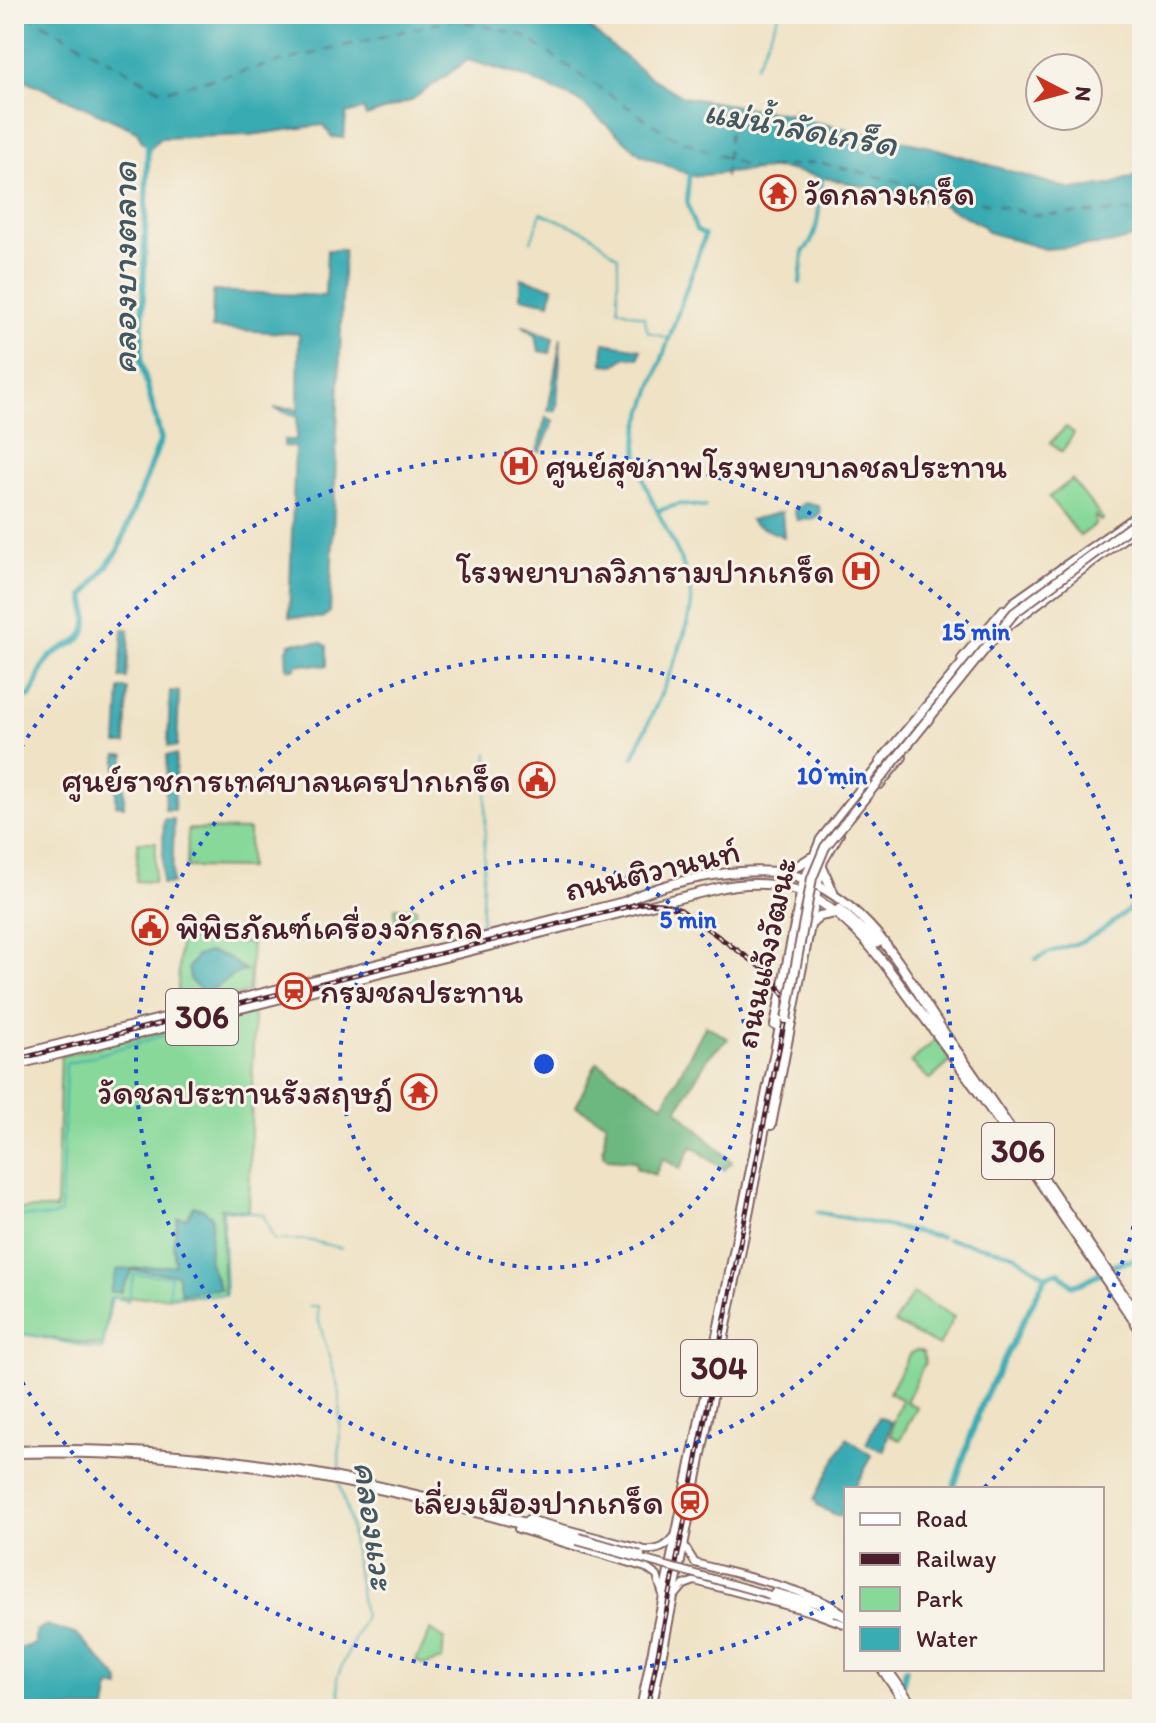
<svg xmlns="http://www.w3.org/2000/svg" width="1156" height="1723" font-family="Itim,'Playpen Sans Thai',sans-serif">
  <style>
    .green { fill: #87d899; stroke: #687c62; stroke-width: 2 }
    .forest { fill: #6db881; stroke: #5c6c56; stroke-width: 2 }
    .water { fill: #39abb2; stroke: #42656e; stroke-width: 2 }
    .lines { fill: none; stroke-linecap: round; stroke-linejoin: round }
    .stream { stroke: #39abb2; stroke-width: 2 }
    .canal { stroke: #39abb2; stroke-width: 4 }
    .river { stroke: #39abb2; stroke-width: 6 }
    .ferry { stroke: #435761; stroke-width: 2; stroke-dasharray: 10 8; stroke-linecap: butt }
    .primary-tunnel { stroke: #cebba6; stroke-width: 8; stroke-dasharray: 8 4; stroke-linecap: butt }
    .secondary-casing { stroke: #846361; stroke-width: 10 }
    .primary-casing { stroke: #846361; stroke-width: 12 }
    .secondary { stroke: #fff; stroke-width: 6 }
    .primary { stroke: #fff; stroke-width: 8 }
    .rail-casing { stroke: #4a1f2b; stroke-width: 5 }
    .rail { stroke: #f7f3e8; stroke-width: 2; stroke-dasharray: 6; stroke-linecap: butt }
    .secondary-bridge-casing { stroke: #846361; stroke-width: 10; stroke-linecap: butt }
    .primary-bridge-casing { stroke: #846361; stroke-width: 12; stroke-linecap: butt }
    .secondary-bridge { stroke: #fff; stroke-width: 6 }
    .primary-bridge { stroke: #fff; stroke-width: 8 }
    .ring { fill: none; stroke: #1d4ed8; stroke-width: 4; stroke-dasharray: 4 8 }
    .labels { text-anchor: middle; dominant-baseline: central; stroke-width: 6; stroke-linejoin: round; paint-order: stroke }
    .shield { fill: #f7f3e8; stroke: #7e5f64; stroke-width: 2 }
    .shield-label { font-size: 32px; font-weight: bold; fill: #4a1f2b }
    .poi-label { font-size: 34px; fill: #4a1f2b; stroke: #f7f3e8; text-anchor: start }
    .street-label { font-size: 34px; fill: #4a1f2b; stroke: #f7f3e8 }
    .water-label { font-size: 36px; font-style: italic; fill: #435761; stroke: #f7f3e8 }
    .centre { fill: #1d4ed8; stroke: #f7f3e8; stroke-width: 4 }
    .ring-label { font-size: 24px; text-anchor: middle; font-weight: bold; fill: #1d4ed8; stroke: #f7f3e8; stroke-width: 6; stroke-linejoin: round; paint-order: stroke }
  </style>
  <rect width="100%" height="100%" fill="#f7f3e8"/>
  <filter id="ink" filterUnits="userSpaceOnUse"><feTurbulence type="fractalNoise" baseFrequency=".0125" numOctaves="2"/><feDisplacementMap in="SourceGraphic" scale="16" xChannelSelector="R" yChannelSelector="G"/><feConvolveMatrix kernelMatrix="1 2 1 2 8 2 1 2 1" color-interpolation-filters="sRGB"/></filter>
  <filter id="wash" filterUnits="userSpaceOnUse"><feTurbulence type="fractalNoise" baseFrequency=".006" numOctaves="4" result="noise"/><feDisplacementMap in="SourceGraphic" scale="32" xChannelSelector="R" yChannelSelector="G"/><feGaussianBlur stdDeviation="1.8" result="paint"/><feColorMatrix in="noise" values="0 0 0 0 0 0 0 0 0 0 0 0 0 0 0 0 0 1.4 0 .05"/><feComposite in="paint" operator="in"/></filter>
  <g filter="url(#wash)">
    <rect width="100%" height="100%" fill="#efe2c5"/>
    <path class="green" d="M1066 427 1074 433 1062 452 1050 443Z
      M1072 480 1103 519 1100 521 1095 516V525L1080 536 1049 497Z
      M188 829 249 830V868L187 867Z
      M138 842H156L154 882 136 881Z
      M395 907 416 908V923H395Z
      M180 939 252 943 249 992 177 1010Z
      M254 1009 249 1211 221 1208 224 1295 110 1298 103 1346 14 1333V1209H56L61 1056Z
      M936 1039 951 1061 930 1080 911 1062Z
      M913 1293 954 1317 939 1346 894 1323Z
      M916 1350 923 1352 925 1362 906 1402 917 1407 900 1440 891 1436 893 1421 902 1400 889 1393 909 1355Z
      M431 1630 444 1639 442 1660 425 1665 416 1661Z"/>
    <path class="forest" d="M706 1025 728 1039 709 1056 677 1110 732 1162 724 1170 692 1146 680 1169 663 1158 655 1175 636 1168V1161L608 1159 603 1154 606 1123 576 1106 597 1062 663 1105Z"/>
    <path class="water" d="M14 14H563L588 27 648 76 683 97 794 115V110L799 111 800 119 931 147 1072 190 1110 185 1142 173V235L1109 244 1045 249 987 232 983 226 940 203 780 168 693 176 641 155 578 100 525 77 468 60 410 101 366 116 363 109 346 114 344 138 332 137 323 125 250 135 160 138 151 148 142 142 137 131 14 75Z
      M327 250H344L330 612 322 618 289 617 295 447 284 446V440H296L297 417 274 408H293L298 412 299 334 212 328 213 291 325 296Z
      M521 278 553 287 550 303 521 297Z
      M522 325 553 338 550 353 539 351 536 336Z
      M561 338 557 407 555 411H548Z
      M604 343 641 349 639 358 626 357 615 365 603 364Z
      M546 417 554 421 540 452 537 451Z
      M805 503 819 506 820 513 813 519 797 520 794 510Z
      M782 512 784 537 753 524 750 520Z
      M123 629H129L127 678H120Z
      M297 642 322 643 327 646V666L298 664 294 669H287L286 652 290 644Z
      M120 689H128L126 744H117Z
      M170 691 179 692 177 747 168 746Z
      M117 755H125L124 806 116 805Z
      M167 755H176L174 810H165Z
      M164 819H174L172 884H162Z
      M209 952 225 956 246 971C228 972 222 991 202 990L191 982 188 968 196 956Z
      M194 1206 205 1210 212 1217 209 1262 220 1289 181 1293 177 1274 132 1270 121 1292H110L117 1270 175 1265 173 1244 178 1218H187Z
      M879 1417 891 1422 884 1451 866 1444Z
      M847 1438 872 1456 854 1489H846V1505L840 1517 819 1507 814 1499Z
      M46 1625 78 1635 120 1681V1688L110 1686 106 1709H14V1658L18 1657 19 1649 35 1644V1632Z"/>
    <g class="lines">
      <path class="stream" d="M756 66 779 14
        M531 241 541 213 589 233 618 257V309L644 317 648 332 668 338
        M481 931 488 753
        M14 1216 51 1217 61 1213 66 1064 172 1033
        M308 1306H318V1318L340 1394 339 1477
        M14 1332 102 1350 112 1297 128 1301 134 1274 170 1276 169 1295H226L223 1210 263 1214 274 1240H307L341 1248
        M339 1483 349 1517 364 1618 337 1677 343 1709"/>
      <path class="canal" d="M800 283 803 252C823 233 817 200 823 175
        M657 511 680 504 705 507
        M633 757C648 722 694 630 691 596 685 538 623 484 640 422L705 235 696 230 687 201 690 169
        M1036 959C1051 950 1063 948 1078 943 1102 934 1124 914 1142 897
        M817 1212 941 1237
        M947 1239 1011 1253 1046 1276"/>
      <path class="river" d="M14 701 30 696C37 687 38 677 43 667 62 633 98 657 84 596L118 551 161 439 141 362 148 142
        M953 1489 982 1403 1046 1276 1058 1272 1072 1285C1090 1282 1099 1272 1115 1265 1123 1262 1133 1260 1142 1258
        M897 1709 906 1669"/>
      <path class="ferry" d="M27 14 163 91 453 19 522 35 669 135 755 170 818 162 1036 215 1142 211
        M725 178 732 108"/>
    </g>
  </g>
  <g filter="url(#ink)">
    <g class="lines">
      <path class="primary-tunnel" d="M786 883 814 892 839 909"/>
      <defs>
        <path id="secondary" d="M1005 629 1142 525
          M961 659 1003 609
          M880 785 903 757
          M804 879 820 839 883 759
          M818 886 824 861 840 834
          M14 1450C214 1442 388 1482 579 1537
          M14 1454C213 1448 388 1486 577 1541
          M528 1519 645 1550C659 1551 666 1547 675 1536
          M518 1529 646 1568 657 1576 663 1595
          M684 1545 695 1563C729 1573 824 1592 846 1616
          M774 1592 818 1604 846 1618
          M770 1595 830 1615
          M674 1597 684 1585 695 1581 811 1612 844 1624
          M881 1669 908 1709
          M888 1669 916 1709"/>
        <path id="primary" d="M880 762 1013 603 1142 512
          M822 867 833 892
          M788 872 810 858
          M839 909 877 943
          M811 924 820 916 835 913
          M775 1025 804 879
          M14 1056 624 902C666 880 762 859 807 880 879 913 907 979 949 1040 1015 1133 1076 1229 1142 1321
          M14 1065 719 888C752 881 789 882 819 901 865 930 892 975 924 1017 1001 1119 1069 1228 1142 1332
          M771 1125 816 895
          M641 1709 782 1017
          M651 1709 767 1117"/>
      </defs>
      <use href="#secondary" class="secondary-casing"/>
      <use href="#primary" class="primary-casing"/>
      <use href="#secondary" class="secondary"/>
      <use href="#primary" class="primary"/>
      <defs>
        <path id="rail" d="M14 1060 642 903 662 904 681 910 768 972 785 996V1018L647 1709"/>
      </defs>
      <use href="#rail" class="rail-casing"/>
      <use href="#rail" class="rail"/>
      <defs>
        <path id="secondary-bridge" d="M579 1537 641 1555
          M577 1541 770 1595"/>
        <path id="primary-bridge" d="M786 1019 812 878 825 847 1014 613 1142 518"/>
      </defs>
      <use href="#secondary-bridge" class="secondary-bridge-casing"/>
      <use href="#primary-bridge" class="primary-bridge-casing"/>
      <use href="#secondary-bridge" class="secondary-bridge"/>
      <use href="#primary-bridge" class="primary-bridge"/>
    </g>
  </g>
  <g class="ring">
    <circle cx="544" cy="1064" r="204"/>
    <circle cx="544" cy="1064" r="408"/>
    <path d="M1142 1191A611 611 0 0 1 984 1488M845 1596A611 611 0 0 1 15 1370M15 758A611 611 0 0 1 1142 937"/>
  </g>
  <defs>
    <symbol id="temple-ring" viewBox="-11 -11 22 22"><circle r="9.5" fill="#f7f3e8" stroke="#c8321e" stroke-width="1.5"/><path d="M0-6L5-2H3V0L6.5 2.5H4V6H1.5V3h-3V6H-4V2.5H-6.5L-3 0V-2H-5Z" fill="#c8321e"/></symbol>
    <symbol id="hospital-ring" viewBox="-11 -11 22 22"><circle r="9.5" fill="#f7f3e8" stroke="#c8321e" stroke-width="1.5"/><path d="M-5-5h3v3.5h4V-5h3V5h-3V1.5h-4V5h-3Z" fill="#c8321e"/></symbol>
    <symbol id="civic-ring" viewBox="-11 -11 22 22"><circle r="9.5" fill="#f7f3e8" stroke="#c8321e" stroke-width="1.5"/><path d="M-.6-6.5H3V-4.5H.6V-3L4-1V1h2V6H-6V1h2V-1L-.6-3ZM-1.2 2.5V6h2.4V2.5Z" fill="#c8321e"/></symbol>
    <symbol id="station-ring" viewBox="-11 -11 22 22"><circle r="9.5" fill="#f7f3e8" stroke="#c8321e" stroke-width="1.5"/><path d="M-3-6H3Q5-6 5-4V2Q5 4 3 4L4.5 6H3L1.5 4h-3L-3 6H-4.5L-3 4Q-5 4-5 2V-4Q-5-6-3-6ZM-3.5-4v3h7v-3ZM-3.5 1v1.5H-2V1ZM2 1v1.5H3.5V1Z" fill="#c8321e"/></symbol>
  </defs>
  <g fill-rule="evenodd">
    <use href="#temple-ring" x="758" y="173" width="40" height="40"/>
    <use href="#hospital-ring" x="499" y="446" width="40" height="40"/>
    <use href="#hospital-ring" x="841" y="551" width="40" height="40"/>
    <use href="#civic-ring" x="517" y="760" width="40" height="40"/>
    <use href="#civic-ring" x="130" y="907" width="40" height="40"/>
    <use href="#station-ring" x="274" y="971" width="40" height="40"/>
    <use href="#temple-ring" x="399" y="1072" width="40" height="40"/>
    <use href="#station-ring" x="670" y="1482" width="40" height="40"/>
  </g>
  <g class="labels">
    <g class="shield">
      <rect x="166" y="989" width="72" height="56" rx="6"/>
      <rect x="982" y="1123" width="72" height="56" rx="6"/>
      <rect x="681" y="1340" width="76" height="56" rx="6"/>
    </g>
    <g class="shield-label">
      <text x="202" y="1017">306</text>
      <text x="1018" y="1151">306</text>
      <text x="719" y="1368">304</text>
    </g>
    <g class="poi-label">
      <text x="804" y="193">วัดกลางเกร็ด</text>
      <text x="545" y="466">ศูนย์สุขภาพโรงพยาบาลชลประทาน</text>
      <text x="835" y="571" text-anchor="end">โรงพยาบาลวิภารามปากเกร็ด</text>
      <text x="511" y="780" text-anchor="end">ศูนย์ราชการเทศบาลนครปากเกร็ด</text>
      <text x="176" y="927">พิพิธภัณฑ์เครื่องจักรกล</text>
      <text x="320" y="991">กรมชลประทาน</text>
      <text x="393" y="1092" text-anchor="end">วัดชลประทานรังสฤษฎ์</text>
      <text x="664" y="1502" text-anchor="end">เลี่ยงเมืองปากเกร็ด</text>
    </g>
    <g class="street-label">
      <text transform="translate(652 870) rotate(-13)">ถนนติวานนท์</text>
      <text transform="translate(765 953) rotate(-78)">ถนนแจ้งวัฒนะ</text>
    </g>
    <g class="water-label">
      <text transform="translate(801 127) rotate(10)">แม่น้ำลัดเกร็ด</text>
      <text transform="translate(123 268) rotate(-90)">คลองบางตลาด</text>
      <text transform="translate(375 1525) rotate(82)">คลองแวะ</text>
    </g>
  </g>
  <circle cx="544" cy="1064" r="12" class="centre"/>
  <g class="ring-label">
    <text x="976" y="640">15 min</text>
    <text x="832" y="784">10 min</text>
    <text x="688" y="928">5 min</text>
  </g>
  <rect width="1156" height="1723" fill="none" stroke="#f7f3e8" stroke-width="48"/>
  <rect x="844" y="1487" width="260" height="184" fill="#f7f3e8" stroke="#b29e9c" stroke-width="2"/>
  <rect x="860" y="1513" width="40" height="12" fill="#ffffff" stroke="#b29e9c" stroke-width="2"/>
  <text x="916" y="1527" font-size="24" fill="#4a1f2b">Road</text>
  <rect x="860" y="1553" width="40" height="12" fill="#4a1f2b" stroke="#b29e9c" stroke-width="2"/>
  <text x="916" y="1567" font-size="24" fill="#4a1f2b">Railway</text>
  <rect x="860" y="1587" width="40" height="24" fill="#87d899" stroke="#b29e9c" stroke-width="2"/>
  <text x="916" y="1607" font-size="24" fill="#4a1f2b">Park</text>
  <rect x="860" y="1627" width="40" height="24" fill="#39abb2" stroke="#b29e9c" stroke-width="2"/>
  <text x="916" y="1647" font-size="24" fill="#4a1f2b">Water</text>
  <g transform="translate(1064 92) rotate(96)"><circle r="38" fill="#f7f3e8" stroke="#b29e9c" stroke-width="2"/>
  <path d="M0-6L14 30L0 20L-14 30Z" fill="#c8321e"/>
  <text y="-12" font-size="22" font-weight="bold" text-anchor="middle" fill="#4a1f2b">N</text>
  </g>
</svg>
